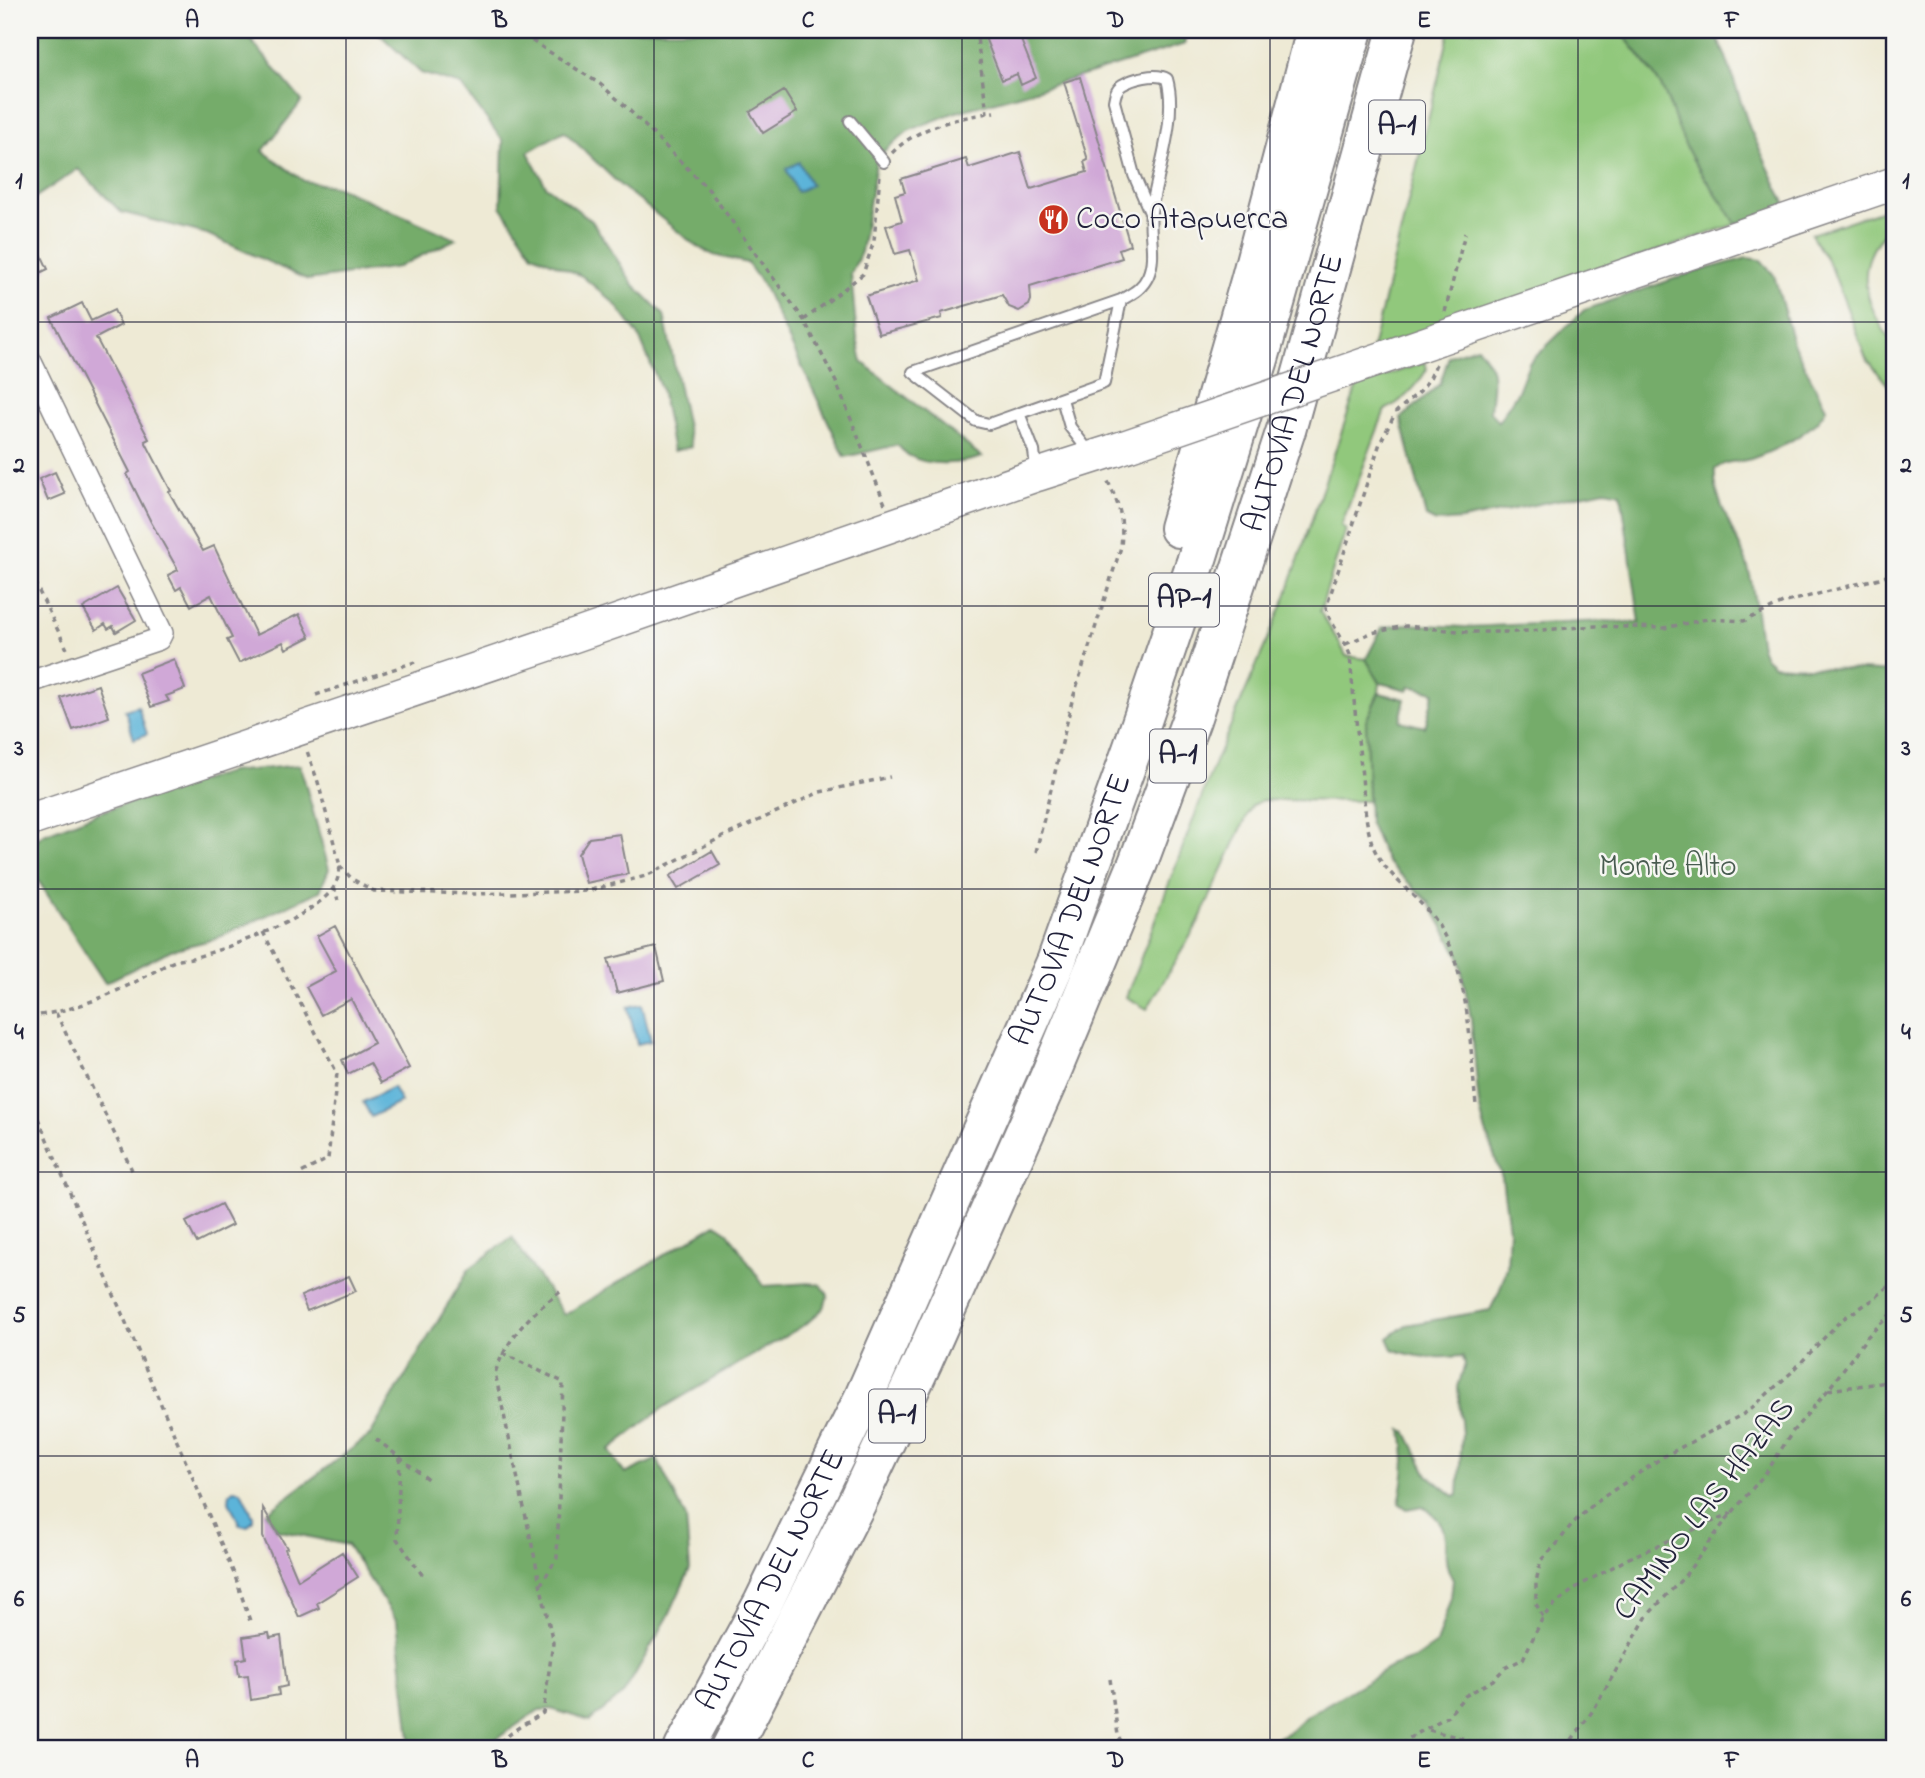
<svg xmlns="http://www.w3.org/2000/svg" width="1925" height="1778" font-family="'Indie Flower',sans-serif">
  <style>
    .green { fill: #91c87b; stroke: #5a755b; stroke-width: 2 }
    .forest { fill: #74ac6b; stroke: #4b6753; stroke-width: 2 }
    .water { fill: #5cb4d9; stroke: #3f6b8a; stroke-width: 2 }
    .building { fill: #d0a8d7 }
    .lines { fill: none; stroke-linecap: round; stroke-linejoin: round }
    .lane-casing { stroke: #888688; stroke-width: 14 }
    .street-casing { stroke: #888688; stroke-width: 24 }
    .secondary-casing { stroke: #888688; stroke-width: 35 }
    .highway-casing { stroke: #888688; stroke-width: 42 }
    .path { stroke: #888688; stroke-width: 3.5; stroke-dasharray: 5 5; stroke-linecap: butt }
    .lane { stroke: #fff; stroke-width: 10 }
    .street { stroke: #fff; stroke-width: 21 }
    .secondary { stroke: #fff; stroke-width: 32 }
    .highway { stroke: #fff; stroke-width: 38 }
    .secondary-bridge-casing { stroke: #888688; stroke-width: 35; stroke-linecap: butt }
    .secondary-bridge { stroke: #fff; stroke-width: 32 }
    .grid { fill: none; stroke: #22223b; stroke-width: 2; stroke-opacity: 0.55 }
    .labels { text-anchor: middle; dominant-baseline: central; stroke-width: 5; stroke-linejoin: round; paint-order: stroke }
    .shield { fill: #f6f6f2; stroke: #626272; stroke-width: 2 }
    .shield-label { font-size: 30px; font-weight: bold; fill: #22223b }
    .poi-label { font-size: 32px; fill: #22223b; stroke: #f6f6f2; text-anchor: start }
    .street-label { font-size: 32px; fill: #22223b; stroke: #f6f6f2 }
    .park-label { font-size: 32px; fill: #495c51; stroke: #f6f6f2 }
    .neatline { fill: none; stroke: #22223b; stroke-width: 2.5 }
    .grid-label { font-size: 23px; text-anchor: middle; font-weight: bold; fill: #22223b }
  </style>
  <rect width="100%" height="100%" fill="#f6f6f2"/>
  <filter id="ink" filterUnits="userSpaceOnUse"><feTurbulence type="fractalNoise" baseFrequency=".0143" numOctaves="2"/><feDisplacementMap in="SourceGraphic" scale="14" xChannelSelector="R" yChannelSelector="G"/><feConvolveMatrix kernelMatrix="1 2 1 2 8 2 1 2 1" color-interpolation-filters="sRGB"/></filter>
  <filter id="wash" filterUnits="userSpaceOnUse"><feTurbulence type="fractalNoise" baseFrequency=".00686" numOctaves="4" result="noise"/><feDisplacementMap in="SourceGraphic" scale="28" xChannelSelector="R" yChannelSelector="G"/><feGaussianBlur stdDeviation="1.57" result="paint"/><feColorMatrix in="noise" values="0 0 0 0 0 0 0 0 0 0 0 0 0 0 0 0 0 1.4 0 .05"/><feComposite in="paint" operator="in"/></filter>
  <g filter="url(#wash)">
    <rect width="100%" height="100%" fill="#eeead5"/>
    <path class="green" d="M1450 30H1619C1634 48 1649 66 1661 86 1673 108 1678 134 1691 156 1704 180 1723 200 1736 224L1372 349Z
      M1895 206V219C1869 248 1856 273 1874 312 1879 325 1890 337 1895 350 1899 362 1895 381 1895 394L1866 358 1832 269 1811 234Z
      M1425 362 1427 369C1417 387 1403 401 1385 410L1341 526 1346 529 1320 611C1328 627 1340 641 1346 656L1366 659 1380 683 1379 692 1366 721 1368 801 1263 800 1252 805 1197 925 1147 1009 1126 997 1215 762 1285 599 1357 386Z"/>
    <path class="forest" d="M30 30H245L244 32 302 101 263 151 304 181 338 187 456 239 398 267 308 280 207 234 121 212 78 169 30 201Z
      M375 30H1184L1185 44 1060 83 953 113 908 131 884 151 876 163 861 252 851 274 857 338 862 362 982 457C962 464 929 467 910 456 905 454 901 448 897 445L845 457 763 285 747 263 713 255 696 246 620 185 564 131 528 152 546 186 592 221 633 284 664 315 691 447 673 451 661 389 639 336 614 303 582 276 533 254 501 206 503 141 461 85 421 73Z
      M1619 30H1713L1726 57 1750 129 1787 207 1736 224C1723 200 1704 180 1691 156 1678 134 1673 108 1661 86 1649 66 1634 48 1619 30Z
      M1747 258 1761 260 1774 275 1793 343 1826 408C1817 431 1774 451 1751 459 1735 464 1731 458 1715 469 1712 498 1736 534 1746 561 1755 586 1756 620 1761 647L1765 657 1774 665 1895 672V1748H1256L1291 1731 1305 1717 1391 1667 1414 1659 1436 1644 1451 1597 1453 1580C1440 1559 1450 1546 1442 1526 1439 1518 1430 1512 1423 1506L1407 1509 1399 1503C1405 1477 1407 1456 1402 1430L1407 1433 1428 1475 1454 1496 1458 1494 1462 1434 1458 1387 1465 1364 1463 1356C1437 1358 1417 1359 1393 1349L1388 1338 1406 1325 1490 1310 1499 1292 1507 1267 1509 1229 1502 1178 1484 1126 1479 1105 1471 1019 1459 956 1429 902 1387 862 1369 822 1366 721 1379 693 1405 699 1400 721 1425 727 1434 692 1410 686 1408 690 1380 683 1366 659 1382 628 1405 624 1465 627 1606 621 1640 623 1621 493 1605 490 1462 520 1436 522 1426 517 1401 418 1440 384 1449 356 1477 347C1499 370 1492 382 1490 411L1498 422 1518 391 1529 363 1584 310 1688 274Z
      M300 765 329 869 320 891 215 939 171 950 105 983 30 868V844L44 834 100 812 229 772Z
      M716 1224 728 1232 764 1286 811 1283 821 1285 828 1295 824 1308 806 1324 663 1408 609 1450 625 1474 657 1459 686 1518 690 1569 668 1617 624 1693 590 1721 551 1709 539 1710 483 1748H411L397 1621 347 1545 277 1530 266 1513 370 1435 469 1269 512 1237 564 1315Z"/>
    <path class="water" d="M799 162 811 185 797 192 786 169Z
      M138 706 147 734 134 739 125 710Z
      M642 1004 651 1041 637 1044 628 1007Z
      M393 1087 401 1102 371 1117 363 1102Z
      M233 1490 241 1491 253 1516V1520L248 1526 240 1525 229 1501 230 1493Z"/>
    <g id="blocks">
      <path class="building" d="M982 30H1017L1036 78 1021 85 1017 74 1002 80Z
        M1080 77 1130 245 1119 249 1122 258 1030 286 1031 300 1029 305 1019 311 1009 307 1002 295 941 313 942 318 879 334 866 296 919 280 910 250 895 254 886 226 902 221 895 195 905 192 901 179 966 159 969 168 1020 152 1031 189 1087 172 1084 162 1088 160 1064 82Z
        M784 91 797 112 763 133 750 112Z
        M30 231 48 269 30 278Z
        M82 303 91 321 114 310 121 325 96 338 149 439 145 441 171 491 169 492 203 551 214 546 256 635 299 614 310 637 286 649 283 642 239 663 227 640 232 638 211 595 191 606 181 587 176 590 168 575 178 570 151 522 127 474 130 472 51 318Z
        M55 472 65 494 48 501 39 479Z
        M117 588 136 620 116 632 113 626 108 629 105 624 96 630 83 608Z
        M174 659 185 689 166 696 169 701 151 707 138 673Z
        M98 685 109 717 73 730 61 698Z
        M620 834 628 874 586 883 578 854 589 838Z
        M712 851 720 865 678 889 670 876Z
        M335 926 409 1068 381 1083 370 1063 348 1074 342 1060 374 1043 351 999 321 1015 306 987 336 971 317 936Z
        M656 947 664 981 617 993 608 959Z
        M221 1204 232 1225 197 1243 186 1222Z
        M349 1276 356 1291 307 1311 301 1296Z
        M263 1508 287 1548 285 1549 298 1580 342 1552 358 1577 317 1603 319 1608 299 1617 263 1537Z
        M269 1633 270 1638 281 1636 287 1686 278 1688 279 1695 251 1700 248 1675 239 1676 237 1660 246 1658 243 1637Z"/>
    </g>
  </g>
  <g filter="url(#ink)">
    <use href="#blocks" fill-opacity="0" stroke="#888688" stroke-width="2"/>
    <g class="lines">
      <defs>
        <path id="lane" d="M850 121 884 162
          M1121 300 1104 383 989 424 976 421 913 372Z
          M1121 300C1133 293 1142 289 1148 276 1157 255 1148 233 1151 212 1157 173 1178 117 1167 79 1156 72 1132 79 1122 85 1116 89 1115 95 1114 101L1134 175 1151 215
          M1062 399 1070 427 1090 453
          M1019 413 1034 451 1037 474"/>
        <path id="street" d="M30 360 162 633 159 639 30 682"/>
        <path id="secondary" d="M1438 339 1895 183
          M30 820 574 636 1037 475 1115 450"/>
        <g id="highway">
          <path d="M1179 528 1250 281 1316 30"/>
          <path id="s1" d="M684 1748 763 1603 864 1397 1056 962 1133 747 1196 562 1259 359 1353 30"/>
          <path id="s2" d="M731 1748 857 1502 923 1361 1049 1078 1138 863 1191 720 1287 427 1397 30"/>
        </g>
      </defs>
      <use href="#lane" class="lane-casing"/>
      <use href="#street" class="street-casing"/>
      <use href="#secondary" class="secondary-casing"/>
      <use href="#highway" class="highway-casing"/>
      <path class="path" d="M515 30 600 84 625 106 709 190 804 320 836 382 885 504
        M976 30 987 113
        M892 153C918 126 958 118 994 112
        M1445 312 1465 233
        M804 320 863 274 874 241 880 174
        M1436 364 1430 378 1420 391 1396 412 1380 443 1326 608C1331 626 1344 638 1350 655 1353 693 1357 730 1361 767 1364 793 1364 821 1373 846 1385 877 1423 898 1440 928 1470 978 1470 1048 1476 1105
        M30 573 67 649
        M1346 644 1371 633 1406 626 1467 632H1514L1596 626 1664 628 1707 619 1744 621 1783 603 1895 574
        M316 695 415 662
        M1036 852 1072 701 1121 547C1124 515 1119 506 1106 477
        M340 866 352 879 374 891 472 894 587 891 646 876 716 840 820 792 890 777
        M334 887 338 900
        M263 932 337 1073 328 1159 301 1173
        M56 1013 132 1170
        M30 1016C66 1013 104 998 137 981 149 975 162 966 175 961 182 959 189 959 196 957 231 947 315 917 334 887 338 880 339 874 340 866L318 782 307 751
        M30 1100 235 1576 251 1624
        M502 1353 563 1382 557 1558 541 1584
        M1828 1390 1895 1381
        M376 1439 430 1481
        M400 1458 397 1539 423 1576
        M1543 1617 1536 1604V1582L1541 1560 1557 1544 1572 1524 1596 1502 1663 1457 1747 1412 1792 1372 1841 1320 1874 1299 1895 1280
        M1110 1679 1118 1735 1124 1748
        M1429 1730 1465 1739 1479 1748
        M492 1748 518 1728 543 1713 553 1643 495 1373C507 1338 530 1314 560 1292
        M1392 1748 1448 1716 1465 1696 1493 1680 1505 1668 1523 1659 1543 1617 1554 1605 1577 1587 1629 1558 1732 1513
        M1566 1748 1594 1709 1647 1616 1684 1577 1726 1520 1768 1470 1793 1431 1828 1390 1867 1337 1895 1310"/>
      <use href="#lane" class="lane"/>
      <use href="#street" class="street"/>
      <use href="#secondary" class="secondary"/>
      <use href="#highway" class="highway"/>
      <defs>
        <path id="secondary-bridge" d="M1115 450 1438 339"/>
      </defs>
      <use href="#secondary-bridge" class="secondary-bridge-casing"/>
      <use href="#secondary-bridge" class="secondary-bridge"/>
    </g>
  </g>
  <path class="grid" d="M346 30V1748M654 30V1748M962 30V1748M1270 30V1748M1578 30V1748M30 322H1895M30 606H1895M30 889H1895M30 1172H1895M30 1456H1895"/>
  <defs>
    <symbol id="restaurant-disc" viewBox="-11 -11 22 22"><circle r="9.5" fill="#c8321e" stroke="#f6f6f2"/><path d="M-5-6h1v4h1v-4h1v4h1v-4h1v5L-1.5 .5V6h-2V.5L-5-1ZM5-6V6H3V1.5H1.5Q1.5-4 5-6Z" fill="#fff"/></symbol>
  </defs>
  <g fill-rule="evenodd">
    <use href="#restaurant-disc" x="1036" y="202" width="35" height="35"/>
  </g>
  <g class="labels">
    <g class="shield">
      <rect x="1369" y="100.5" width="56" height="53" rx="5"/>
      <rect x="1149" y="573.5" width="70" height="53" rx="5"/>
      <rect x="1150" y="729.5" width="56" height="53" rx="5"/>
      <rect x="869" y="1389.5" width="56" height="53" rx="5"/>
    </g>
    <g class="shield-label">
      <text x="1397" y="127">A-1</text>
      <text x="1184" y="600">AP-1</text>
      <text x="1178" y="756">A-1</text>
      <text x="897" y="1416">A-1</text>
    </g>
    <g class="poi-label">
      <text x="1076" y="220">Coco Atapuerca</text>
    </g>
    <g class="street-label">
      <text stroke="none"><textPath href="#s2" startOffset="1470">AUTOVÍA DEL NORTE</textPath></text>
      <text stroke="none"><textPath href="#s1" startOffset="924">AUTOVÍA DEL NORTE</textPath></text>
      <text transform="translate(1705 1510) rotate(-52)">CAMINO LAS HAZAS</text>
      <text stroke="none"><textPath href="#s1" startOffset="189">AUTOVÍA DEL NORTE</textPath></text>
    </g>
    <g class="park-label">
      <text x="1668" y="867">Monte Alto</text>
    </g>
  </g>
  <rect width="1925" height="1778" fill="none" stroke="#f6f6f2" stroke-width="77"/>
  <rect x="38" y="38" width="1848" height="1702" class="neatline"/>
  <g class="grid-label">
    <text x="192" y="27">A</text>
    <text x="500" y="27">B</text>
    <text x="808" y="27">C</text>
    <text x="1116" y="27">D</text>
    <text x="1424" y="27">E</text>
    <text x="1732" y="27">F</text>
    <text x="19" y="188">1</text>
    <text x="1906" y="188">1</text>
    <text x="19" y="472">2</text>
    <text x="1906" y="472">2</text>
    <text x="19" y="755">3</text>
    <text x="1906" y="755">3</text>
    <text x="19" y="1039">4</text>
    <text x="1906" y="1039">4</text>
    <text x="19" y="1322">5</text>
    <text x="1906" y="1322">5</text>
    <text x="19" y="1606">6</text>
    <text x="1906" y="1606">6</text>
    <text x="192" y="1767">A</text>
    <text x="500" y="1767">B</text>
    <text x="808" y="1767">C</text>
    <text x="1116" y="1767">D</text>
    <text x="1424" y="1767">E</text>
    <text x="1732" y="1767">F</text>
  </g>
</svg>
